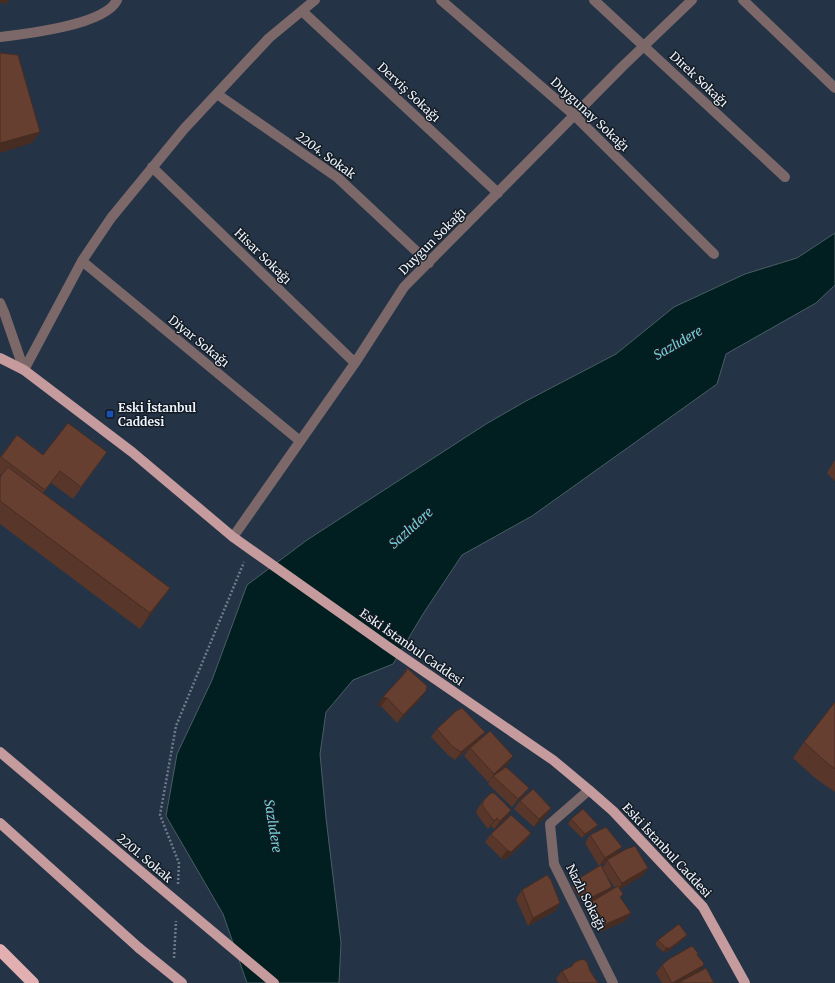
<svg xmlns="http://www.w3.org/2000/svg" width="835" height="983" font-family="Merriweather,serif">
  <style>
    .water { fill: #011e20; stroke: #485e63 }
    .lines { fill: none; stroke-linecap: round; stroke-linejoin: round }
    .path { stroke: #6d7b8a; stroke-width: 2.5; stroke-dasharray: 2 2; stroke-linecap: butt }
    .minor { stroke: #7c6868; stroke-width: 10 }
    .tertiary { stroke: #7c6868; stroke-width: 10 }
    .primary { stroke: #c59b9d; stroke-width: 10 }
    .motorway { stroke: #e2b0b1; stroke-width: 12 }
    .primary-bridge { stroke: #c59b9d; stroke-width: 10 }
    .wall { fill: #58362a; fill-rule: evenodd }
    .shaded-wall { fill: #472c22 }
    .building { fill: #663f31; stroke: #472c22 }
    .transit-dot { fill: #1a4fb4; stroke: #141b23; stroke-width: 1.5 }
    .labels { text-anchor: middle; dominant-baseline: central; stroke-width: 3; stroke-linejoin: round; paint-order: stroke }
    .street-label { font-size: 12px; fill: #ecf4fe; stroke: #141b23 }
    .poi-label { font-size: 12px; font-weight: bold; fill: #ecf4fe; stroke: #141b23; text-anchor: start }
    .water-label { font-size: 13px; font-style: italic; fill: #75d2da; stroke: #141b23 }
  </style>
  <rect width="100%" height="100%" fill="#243446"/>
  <path class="water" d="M835 233V285L816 303 726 354 717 384 532 516 462 555 423 614 393 664 353 680 326 712 320 754 326 818 341 943 339 983H247L223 914 166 816 177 754 212 680 247 585 307 540 486 424 526 401 616 354 674 307 745 274 797 258Z"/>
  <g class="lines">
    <path class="path" d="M178 884 179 863 160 815 176 726 244 562
      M174 958 176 921"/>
    <path class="minor" d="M441 0 574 115 714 254
      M594 0 785 177
      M743 0 835 88
      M302 11 498 193
      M0 37C26 34 105 25 117 0
      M217 94 338 178 429 263
      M152 167 355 363
      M82 261 300 441
      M24 370 82 261 111 218 184 129 269 38 315 0
      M233 537 355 363 404 287 623 66 692 0
      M589 790 550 824 554 864 613 983"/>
    <path class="tertiary" d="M0 303 4 312 24 370"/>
    <path class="primary" d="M0 358 24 370 132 452 233 537 387 646 553 760 589 790 613 811 703 907 745 983
      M0 752 157 885
      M0 823 139 948"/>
    <path class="motorway" d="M0 950 33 983"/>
    <path class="primary-bridge" d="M157 885 274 983
      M139 948 182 983"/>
  </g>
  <path class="wall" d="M17 435 43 455 107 452 73 499 51 483 43 493 170 588 140 629 0 524V477L1 475 0 474V457Z
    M835 460V481L827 473 830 468Z
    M407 668 420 699 397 723 381 706 377 705 383 697 401 677Z
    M835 702V792L815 778 793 758 804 742Z
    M437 729 479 740 508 764 500 771 529 788 523 796 512 807 488 784 490 780 488 782 464 756 470 748 475 744 455 760 448 755 431 737Z
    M484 800 511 810 506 818 494 829 491 826 488 829 476 813 478 808Z
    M520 801 551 808 545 817 534 827 514 809Z
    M571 819 598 825 595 829 582 838 568 824Z
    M531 833 525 842 505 860 501 858 485 842 491 834Z
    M590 835 618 854 648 868 642 876 620 889V897L631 913 625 921 600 932 585 910 590 903 585 906 572 887 578 879 599 866 585 843ZM607 862 602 868 601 865ZM606 875 615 888 608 891Z
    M522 890 560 903 555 911 528 926 516 899Z
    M684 939 667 952H663L655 944 658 940Z
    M697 955 699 972 714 983H662L656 973 662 965Z
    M575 962 590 971 598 983H559L556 979 562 971 571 967Z"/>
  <path class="shaded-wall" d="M0 0H9L6 4 0 3Z
    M40 132 32 143 0 153V143Z
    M170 588 159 603 140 629 150 613Z
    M426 691 420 699 397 723 403 715Z
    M383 697 387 698 381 706 377 705Z
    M485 732 479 740 455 760 461 752Z
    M513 756 508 764 494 776H493L488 782 494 774Z
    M529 788 523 796 512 807 518 799Z
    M551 808 545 817 534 827 539 819Z
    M511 810 506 818 494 829 500 821Z
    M497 818 491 826 488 829 494 821Z
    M598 825 595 829 582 838 585 834Z
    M531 833 525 842 505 860 501 858 507 850Z
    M622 847 617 855 599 866 605 858Z
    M648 868 642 876 617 891 622 883Z
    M612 887 606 895 591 902 585 906 590 898Z
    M560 903 555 911 528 926 533 918Z
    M631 913 625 921 600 932 606 924Z
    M687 935 684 939 667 952H663L666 948Z
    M704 965 698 974 681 983H672Z"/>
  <path class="building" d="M0 53 18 55 40 132 0 143Z
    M68 423 107 452 81 487 60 471 45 490 1 457 17 435 43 455Z
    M8 467 170 588 150 613 0 501V477Z
    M407 668 427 686 426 691 403 715 387 698 383 697 406 672Z
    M835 702V769L826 762 804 742Z
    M462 708 485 732 461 752 453 747 437 729 456 711Z
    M490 731 513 756 494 774 470 748Z
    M506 767 529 788 518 799 493 776Z
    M533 789 551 808 539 819 520 801Z
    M491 793H494L511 810 500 821 497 818 494 821 482 805 484 800Z
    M583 809 598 825 585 834 571 819Z
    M511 815 531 833 511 852 507 850 491 834Z
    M606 827 622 847 605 858 590 835Z
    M635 846 648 868 622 883 607 860 626 849Z
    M601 865 612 887 590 898 578 879Z
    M547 875 551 880 560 903 533 918 522 890Z
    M618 886 623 894 620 897 631 913 606 924 591 902Z
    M679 924 687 935 670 948H666L658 940Z
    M692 946 698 953 697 955 703 962 704 965 672 983 662 965 669 959Z
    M583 959 587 962 590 971 598 983H569L562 971 572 966 575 962Z
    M706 968 714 983H678Z"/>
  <rect class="transit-dot" x="106" y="410" width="8" height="8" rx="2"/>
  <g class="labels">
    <g class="street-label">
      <text transform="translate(699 79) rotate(43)">Direk Sokağı</text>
      <text transform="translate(409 92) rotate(43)">Derviş Sokağı</text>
      <text transform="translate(590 114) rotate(43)">Duygunay Sokağı</text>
      <text transform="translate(326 155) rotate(36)">2204. Sokak</text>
      <text transform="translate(432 241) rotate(-45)">Duygun Sokağı</text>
      <text transform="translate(263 256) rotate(44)">Hisar Sokağı</text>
      <text transform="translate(199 341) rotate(39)">Diyar Sokağı</text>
      <text transform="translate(412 647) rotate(35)">Eski İstanbul Caddesi</text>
      <text transform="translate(667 850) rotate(47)">Eski İstanbul Caddesi</text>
      <text transform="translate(145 858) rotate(40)">2201. Sokak</text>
      <text transform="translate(586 897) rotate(63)">Nazlı Sokağı</text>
    </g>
    <g class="poi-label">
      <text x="118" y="407">Eski İstanbul<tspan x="118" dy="14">Caddesi</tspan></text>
    </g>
    <g class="water-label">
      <text transform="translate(678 343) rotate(-30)">Sazlıdere</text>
      <text transform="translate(411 528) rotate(-42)">Sazlıdere</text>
      <text transform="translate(273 826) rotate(81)">Sazlıdere</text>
    </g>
  </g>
</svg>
